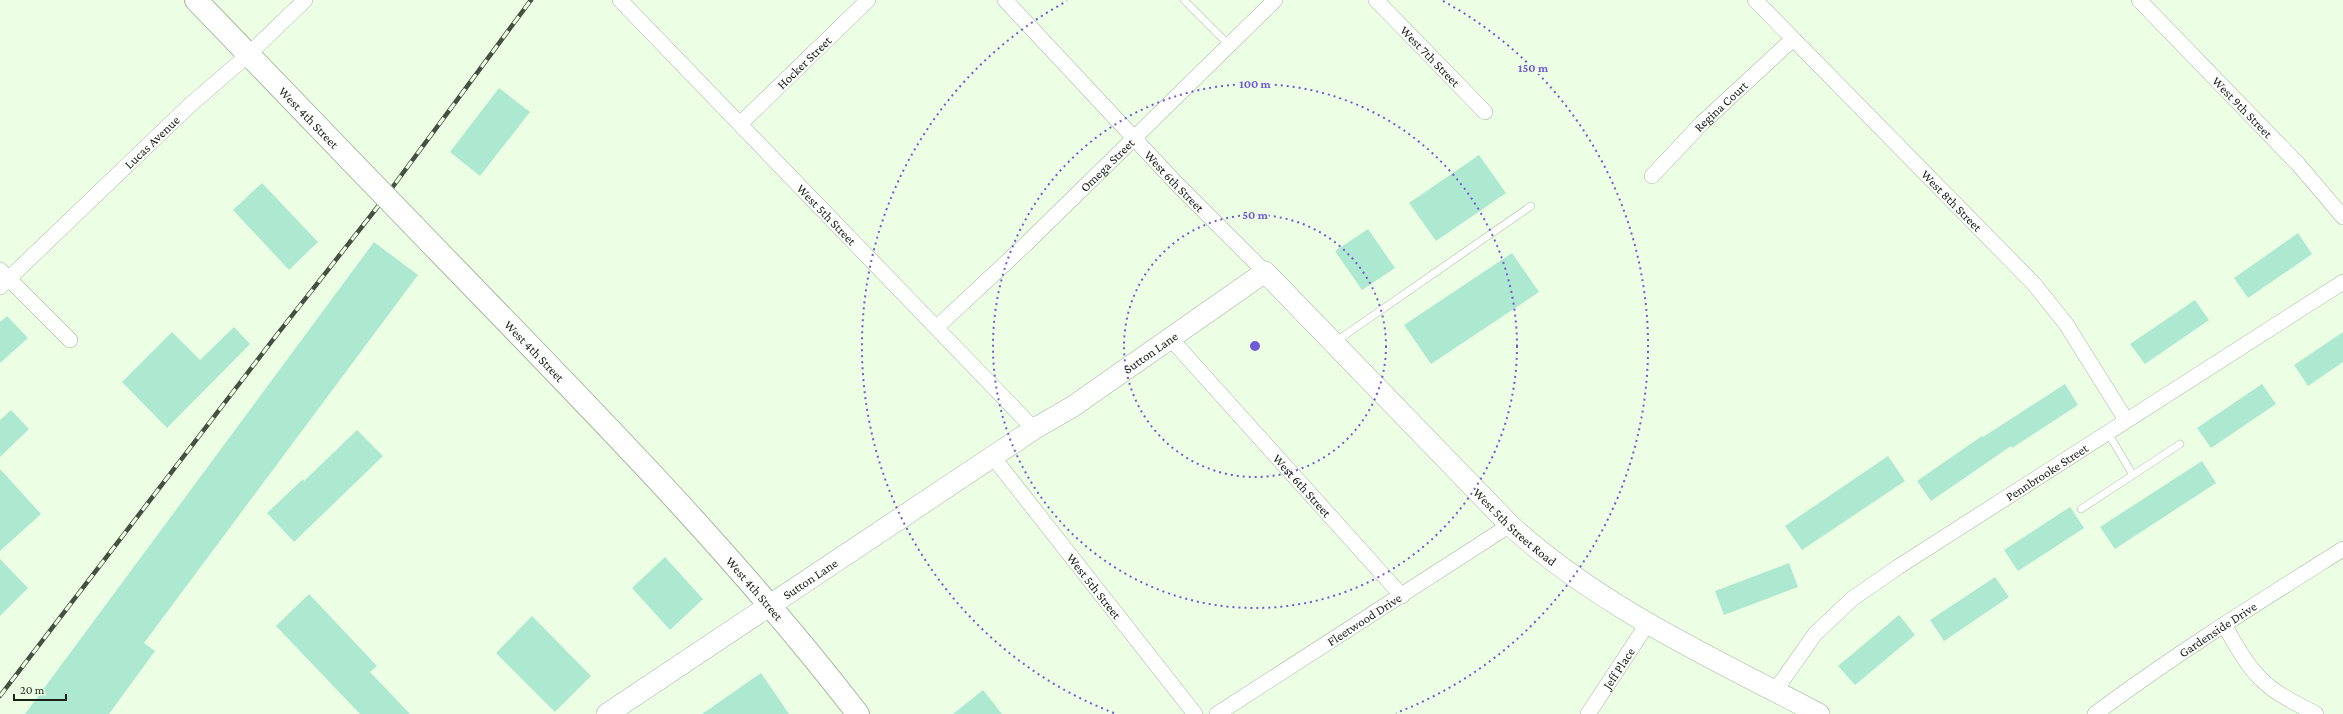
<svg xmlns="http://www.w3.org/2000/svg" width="2343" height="714" font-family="'Crimson Pro',serif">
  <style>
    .building { fill: #ade8d0 }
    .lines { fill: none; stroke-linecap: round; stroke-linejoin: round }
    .lane-casing { stroke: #a2b99b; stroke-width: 8 }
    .street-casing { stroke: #a2b99b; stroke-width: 16 }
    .secondary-casing { stroke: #a2b99b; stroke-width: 22 }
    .primary-casing { stroke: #a2b99b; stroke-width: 24 }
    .lane { stroke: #fff; stroke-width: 7 }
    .street { stroke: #fff; stroke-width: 15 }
    .secondary { stroke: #fff; stroke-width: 21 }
    .primary { stroke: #fff; stroke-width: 22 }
    .rail-casing { stroke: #465042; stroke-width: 4.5 }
    .rail { stroke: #ecffe5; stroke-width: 3; stroke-dasharray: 9; stroke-linecap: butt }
    .primary-bridge-casing { stroke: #a2b99b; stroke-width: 24; stroke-linecap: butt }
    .primary-bridge { stroke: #fff; stroke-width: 22 }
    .ring { fill: none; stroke: #725ad4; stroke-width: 2; stroke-dasharray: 2 4 }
    .labels { text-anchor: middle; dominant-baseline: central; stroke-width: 3.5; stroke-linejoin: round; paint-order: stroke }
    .street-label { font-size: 13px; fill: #192116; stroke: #ecffe5 }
    .centre { fill: #725ad4; stroke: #ecffe5; stroke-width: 2 }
    .ring-label { font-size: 12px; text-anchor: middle; font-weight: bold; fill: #725ad4; stroke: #ecffe5; stroke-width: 3.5; stroke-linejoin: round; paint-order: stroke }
  </style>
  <rect width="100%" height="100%" fill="#ecffe5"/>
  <path class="building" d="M499 88 530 112 480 176 450 152Z
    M1479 155 1506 193 1436 241 1409 203Z
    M262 183 318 242 289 270 233 210Z
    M1368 229 1395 268 1362 290 1335 251Z
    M2298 233 2312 254 2248 298 2234 278Z
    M374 242 418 275 144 643 155 651 109 714H25Z
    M1512 253 1539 292 1431 364 1404 325Z
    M2195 300 2209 320 2145 364 2130 344Z
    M7 316 28 338 0 363V322Z
    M234 327 250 344 167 428 122 382 172 332 200 360Z
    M2343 332V362L2308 386 2294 365Z
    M2065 384 2078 405 2012 448 2011 446 1931 501 1917 481 1982 436 1983 437Z
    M2262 384 2276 404 2211 448 2197 428Z
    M11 410 29 429 0 457V420Z
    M357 430 383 456 294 542 267 513 303 479 304 481Z
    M1888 456 1905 481 1802 550 1785 526Z
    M2202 461 2216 483 2115 549 2100 527Z
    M0 469 41 514 0 551Z
    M2070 507 2084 528 2018 571 2004 550Z
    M665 557 703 599 670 630 632 588Z
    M0 559 28 588 0 616Z
    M1789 563 1798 587 1724 615 1715 591Z
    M1995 577 2009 597 1944 641 1930 620Z
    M309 594 377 666 370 672 410 714H360L276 626Z
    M1899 615 1915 635 1855 685 1838 666Z
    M532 616 591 676 555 712 496 653Z
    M761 673 789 714H702Z
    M983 690 1002 714H953Z"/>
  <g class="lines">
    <defs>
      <path id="lane" d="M1184 0 1229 45
        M1335 342 1531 206
        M2133 475 2180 444
        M2081 509 2133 475 2108 433"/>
      <g id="street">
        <path id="s1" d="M620 0 1034 429"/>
        <path id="s2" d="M1005 0 1176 183 1265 272"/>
        <path id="s3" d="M1376 0 1485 112"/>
        <path id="s4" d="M1755 0 2034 284 2066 324 2126 420"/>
        <path id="s5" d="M2139 0 2298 164 2343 217"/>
        <path id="s6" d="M740 124 868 0"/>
        <path id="s7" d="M1652 176 1702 123 1793 39"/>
        <path d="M0 270 70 340"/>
        <path id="s8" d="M0 287 190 105 248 55 305 0"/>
        <path id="s9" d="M937 327 1026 244 1275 0"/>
        <path id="s10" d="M1170 338 1402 596"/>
        <path id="s11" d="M993 457 1195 714"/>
        <path d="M2224 625C2235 643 2246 665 2262 680 2277 695 2298 704 2316 714"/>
        <path id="s12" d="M1775 691 1815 634 1852 599 1898 567 2343 282"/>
        <path id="s13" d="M1217 714 1510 525"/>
        <path id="s14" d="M1588 714 1648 623"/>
        <path id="s15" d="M2095 714C2175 654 2259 602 2343 549"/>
      </g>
      <g id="secondary">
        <path id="s16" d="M607 714 1034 429 1072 407 1265 272 1510 525C1599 607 1713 658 1819 714"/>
      </g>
      <g id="primary">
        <path id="s17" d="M196 0 354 164"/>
        <path id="s18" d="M413 225C566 384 723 539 858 714"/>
      </g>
    </defs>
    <use href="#lane" class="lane-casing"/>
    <use href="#street" class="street-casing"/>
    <use href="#secondary" class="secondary-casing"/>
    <use href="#primary" class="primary-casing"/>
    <use href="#lane" class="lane"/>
    <use href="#street" class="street"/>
    <use href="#secondary" class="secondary"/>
    <use href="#primary" class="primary"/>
    <defs>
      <path id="rail" d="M0 696 272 341 383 200 531 0"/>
    </defs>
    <use href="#rail" class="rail-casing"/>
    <use href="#rail" class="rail"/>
    <defs>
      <path id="primary-bridge" d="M354 164 413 225"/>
    </defs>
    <use href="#primary-bridge" class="primary-bridge-casing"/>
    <use href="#primary-bridge" class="primary-bridge"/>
  </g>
  <g class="ring">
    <circle cx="1255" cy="346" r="131"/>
    <circle cx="1255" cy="346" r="262"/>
    <path d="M1114 713A393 393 0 0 1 1067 1M1443 1A393 393 0 0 1 1396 713"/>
  </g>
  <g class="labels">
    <g class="street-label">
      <text stroke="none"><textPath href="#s3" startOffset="78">West 7th Street</textPath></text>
      <text stroke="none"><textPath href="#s6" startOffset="89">Hocker Street</textPath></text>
      <text stroke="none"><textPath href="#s7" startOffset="98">Regina Court</textPath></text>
      <text stroke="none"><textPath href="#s5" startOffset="149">West 9th Street</textPath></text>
      <text stroke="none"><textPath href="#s17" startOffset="163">West 4th Street</textPath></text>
      <text stroke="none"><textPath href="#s8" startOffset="210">Lucas Avenue</textPath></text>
      <text stroke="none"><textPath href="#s9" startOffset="235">Omega Street</textPath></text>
      <text stroke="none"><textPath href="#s2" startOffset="248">West 6th Street</textPath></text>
      <text stroke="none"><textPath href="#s4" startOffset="281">West 8th Street</textPath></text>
      <text stroke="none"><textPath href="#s1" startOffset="298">West 5th Street</textPath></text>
      <text stroke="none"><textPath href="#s18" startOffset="175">West 4th Street</textPath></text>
      <text stroke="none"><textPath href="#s16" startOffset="653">Sutton Lane</textPath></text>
      <text stroke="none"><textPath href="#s12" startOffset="353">Pennbrooke Street</textPath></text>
      <text stroke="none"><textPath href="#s10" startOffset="198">West 6th Street</textPath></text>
      <text stroke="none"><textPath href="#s16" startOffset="1150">West 5th Street Road</textPath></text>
      <text stroke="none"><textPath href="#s16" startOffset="244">Sutton Lane</textPath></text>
      <text stroke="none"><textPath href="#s11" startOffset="164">West 5th Street</textPath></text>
      <text stroke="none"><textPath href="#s18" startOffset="499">West 4th Street</textPath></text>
      <text stroke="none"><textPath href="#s13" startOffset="175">Fleetwood Drive</textPath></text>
      <text stroke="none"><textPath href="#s15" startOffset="149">Gardenside Drive</textPath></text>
      <text stroke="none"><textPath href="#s14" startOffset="55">Jeff Place</textPath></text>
    </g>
  </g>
  <circle cx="1255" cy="346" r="6" class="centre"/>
  <g class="ring-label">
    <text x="1533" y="72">150 m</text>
    <text x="1255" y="88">100 m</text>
    <text x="1255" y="219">50 m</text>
  </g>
  <path d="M14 694v6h52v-6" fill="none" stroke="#192116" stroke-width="2"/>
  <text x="20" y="694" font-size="12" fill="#192116" stroke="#ecffe5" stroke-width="3" paint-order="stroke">20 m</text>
</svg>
